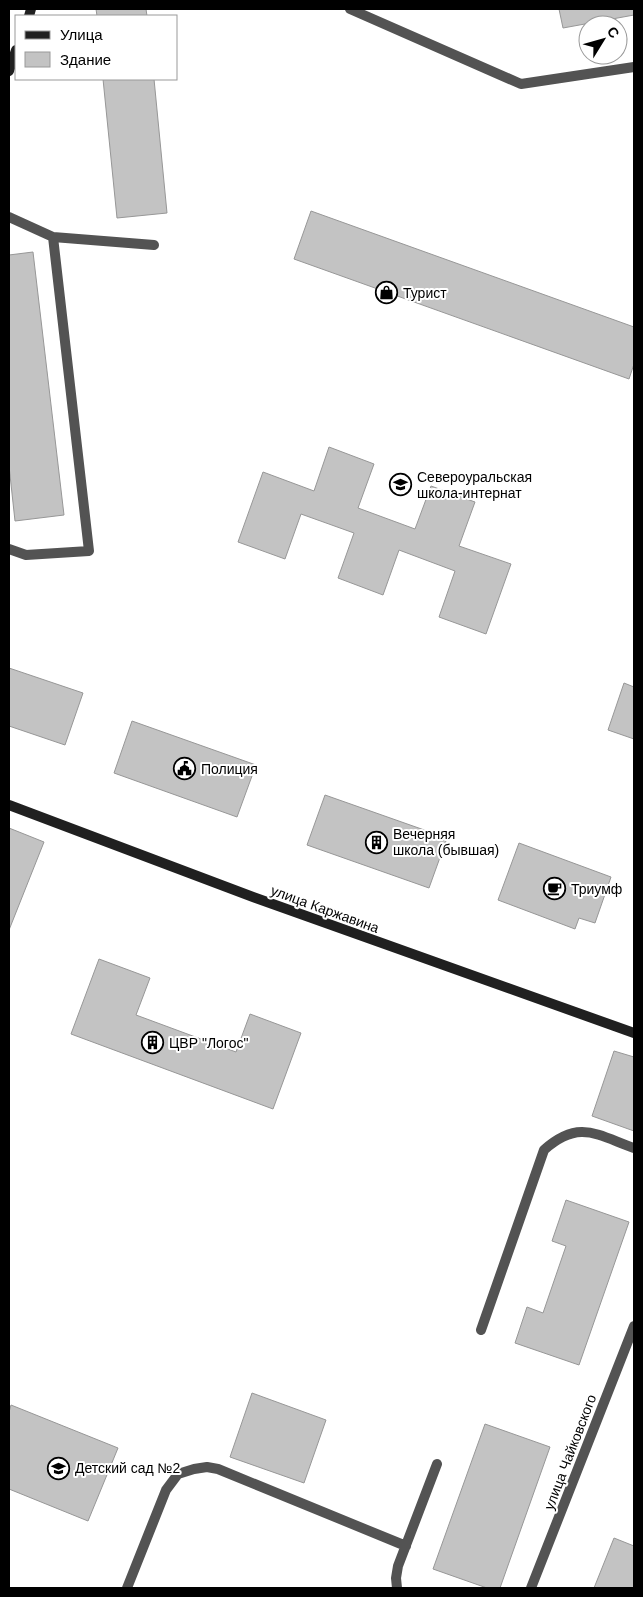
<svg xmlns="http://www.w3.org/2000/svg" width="643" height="1597" font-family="Arial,sans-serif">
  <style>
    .building { fill: #c3c3c3; stroke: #979797 }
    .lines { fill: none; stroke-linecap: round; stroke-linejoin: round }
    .lane { stroke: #535353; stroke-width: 10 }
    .street { stroke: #535353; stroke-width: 10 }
    .secondary { stroke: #202020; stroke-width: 10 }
    .labels { text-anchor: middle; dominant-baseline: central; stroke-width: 4; stroke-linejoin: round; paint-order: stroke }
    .poi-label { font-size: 14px; fill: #000; stroke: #fff; text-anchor: start }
    .street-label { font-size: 14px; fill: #000; stroke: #fff }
  </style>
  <rect width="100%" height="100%" fill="#fff"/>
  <path class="building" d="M96 9H146L147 16H97Z
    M559 9H634V15L563 28Z
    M103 79H154L167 213 117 218Z
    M311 211 634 327V364L629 379 294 259Z
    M33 252 64 515 15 521 9 466V255Z
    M329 447 374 464 358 508 415 529 431 486 475 502 459 546 511 564 486 634 439 617 455 571 399 550 383 595 338 578 354 533 301 514 285 559 238 542 263 472 314 491Z
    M9 668 83 693 65 745 9 726Z
    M624 683 634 687V739L608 730Z
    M132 721 256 765 237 817 114 773Z
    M325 795 447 838 429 888 307 845Z
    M9 828 44 842 9 930Z
    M519 843 611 877 595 923 579 918 575 929 498 900Z
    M99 959 150 978 136 1015 236 1052 250 1014 301 1033 273 1109 71 1034Z
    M614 1051 634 1057V1131L592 1116Z
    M566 1200 629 1222 579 1365 515 1343 527 1307 543 1313 566 1246 552 1241Z
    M252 1393 326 1420 304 1483 230 1457Z
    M11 1405 118 1448 88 1521 9 1489V1412Z
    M485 1424 550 1447 500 1588H487L433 1569Z
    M614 1538 634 1546V1588H594Z"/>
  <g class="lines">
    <path class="lane" d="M350 9 521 84 634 67
      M9 217 53 237 89 551 26 555 9 549
      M53 237 154 245
      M481 1330 544 1150C579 1119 597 1135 634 1148
      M127 1588 166 1490 178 1474 194 1469 207 1467 218 1469 406 1546
      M397 1588 396 1578 398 1566 437 1464"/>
    <path class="street" d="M531 1588 634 1326"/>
    <path class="secondary" d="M29 16 31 9
      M9 71 16 50
      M9 805 253 897 634 1033"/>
  </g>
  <defs>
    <symbol id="shop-ring" viewBox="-11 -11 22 22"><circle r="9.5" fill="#fff" stroke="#000" stroke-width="1.5"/><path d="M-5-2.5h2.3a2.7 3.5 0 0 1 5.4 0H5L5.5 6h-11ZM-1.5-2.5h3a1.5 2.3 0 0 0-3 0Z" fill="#000"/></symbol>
    <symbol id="school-ring" viewBox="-11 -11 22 22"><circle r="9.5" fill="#fff" stroke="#000" stroke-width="1.5"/><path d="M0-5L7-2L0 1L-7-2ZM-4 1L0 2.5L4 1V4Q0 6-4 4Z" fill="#000"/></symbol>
    <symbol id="civic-ring" viewBox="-11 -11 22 22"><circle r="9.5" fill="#fff" stroke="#000" stroke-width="1.5"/><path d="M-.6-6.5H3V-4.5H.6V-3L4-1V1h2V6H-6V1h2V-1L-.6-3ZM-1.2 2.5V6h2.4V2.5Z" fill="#000"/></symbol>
    <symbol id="building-ring" viewBox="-11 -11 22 22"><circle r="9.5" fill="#fff" stroke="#000" stroke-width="1.5"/><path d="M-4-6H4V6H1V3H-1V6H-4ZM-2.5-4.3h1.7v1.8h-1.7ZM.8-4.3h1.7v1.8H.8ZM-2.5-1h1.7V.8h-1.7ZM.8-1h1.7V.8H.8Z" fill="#000"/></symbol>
    <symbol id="cafe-ring" viewBox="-11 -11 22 22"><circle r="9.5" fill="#fff" stroke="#000" stroke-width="1.5"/><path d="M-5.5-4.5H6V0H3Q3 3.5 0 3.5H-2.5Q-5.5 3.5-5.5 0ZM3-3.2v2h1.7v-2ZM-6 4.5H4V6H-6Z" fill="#000"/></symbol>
  </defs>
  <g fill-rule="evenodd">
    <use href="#shop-ring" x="374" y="280" width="25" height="25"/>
    <use href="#school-ring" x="388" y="472" width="25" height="25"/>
    <use href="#civic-ring" x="172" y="756" width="25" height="25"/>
    <use href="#building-ring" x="364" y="830" width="25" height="25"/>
    <use href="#cafe-ring" x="542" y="876" width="25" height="25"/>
    <use href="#building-ring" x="140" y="1030" width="25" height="25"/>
    <use href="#school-ring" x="46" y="1456" width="25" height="25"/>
  </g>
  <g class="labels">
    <g class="poi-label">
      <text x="403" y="293">Турист</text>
      <text x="417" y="477">Североуральская<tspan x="417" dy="16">школа-интернат</tspan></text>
      <text x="201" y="769">Полиция</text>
      <text x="393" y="834">Вечерняя<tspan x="393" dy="16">школа (бывшая)</tspan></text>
      <text x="571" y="889">Триумф</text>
      <text x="169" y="1043">ЦВР "Логос"</text>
      <text x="75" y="1468">Детский сад №2</text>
    </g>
    <g class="street-label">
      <text transform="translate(325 909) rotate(20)">улица Каржавина</text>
      <text transform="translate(570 1452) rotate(-69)">улица Чайковского</text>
    </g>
  </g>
  <rect width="643" height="1597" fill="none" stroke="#000000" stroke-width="20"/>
  <rect x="15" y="15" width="162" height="65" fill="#ffffff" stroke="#999999"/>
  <rect x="25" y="31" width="25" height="8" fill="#202020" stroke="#999999"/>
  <text x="60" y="40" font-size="15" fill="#000000">Улица</text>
  <rect x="25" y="52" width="25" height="15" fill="#c3c3c3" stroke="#999999"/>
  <text x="60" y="65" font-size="15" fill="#000000">Здание</text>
  <g transform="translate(603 40) rotate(53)"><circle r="24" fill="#ffffff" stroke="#999999"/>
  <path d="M0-4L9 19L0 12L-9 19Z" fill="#000000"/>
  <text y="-8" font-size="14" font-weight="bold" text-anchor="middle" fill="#000000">С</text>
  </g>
</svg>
